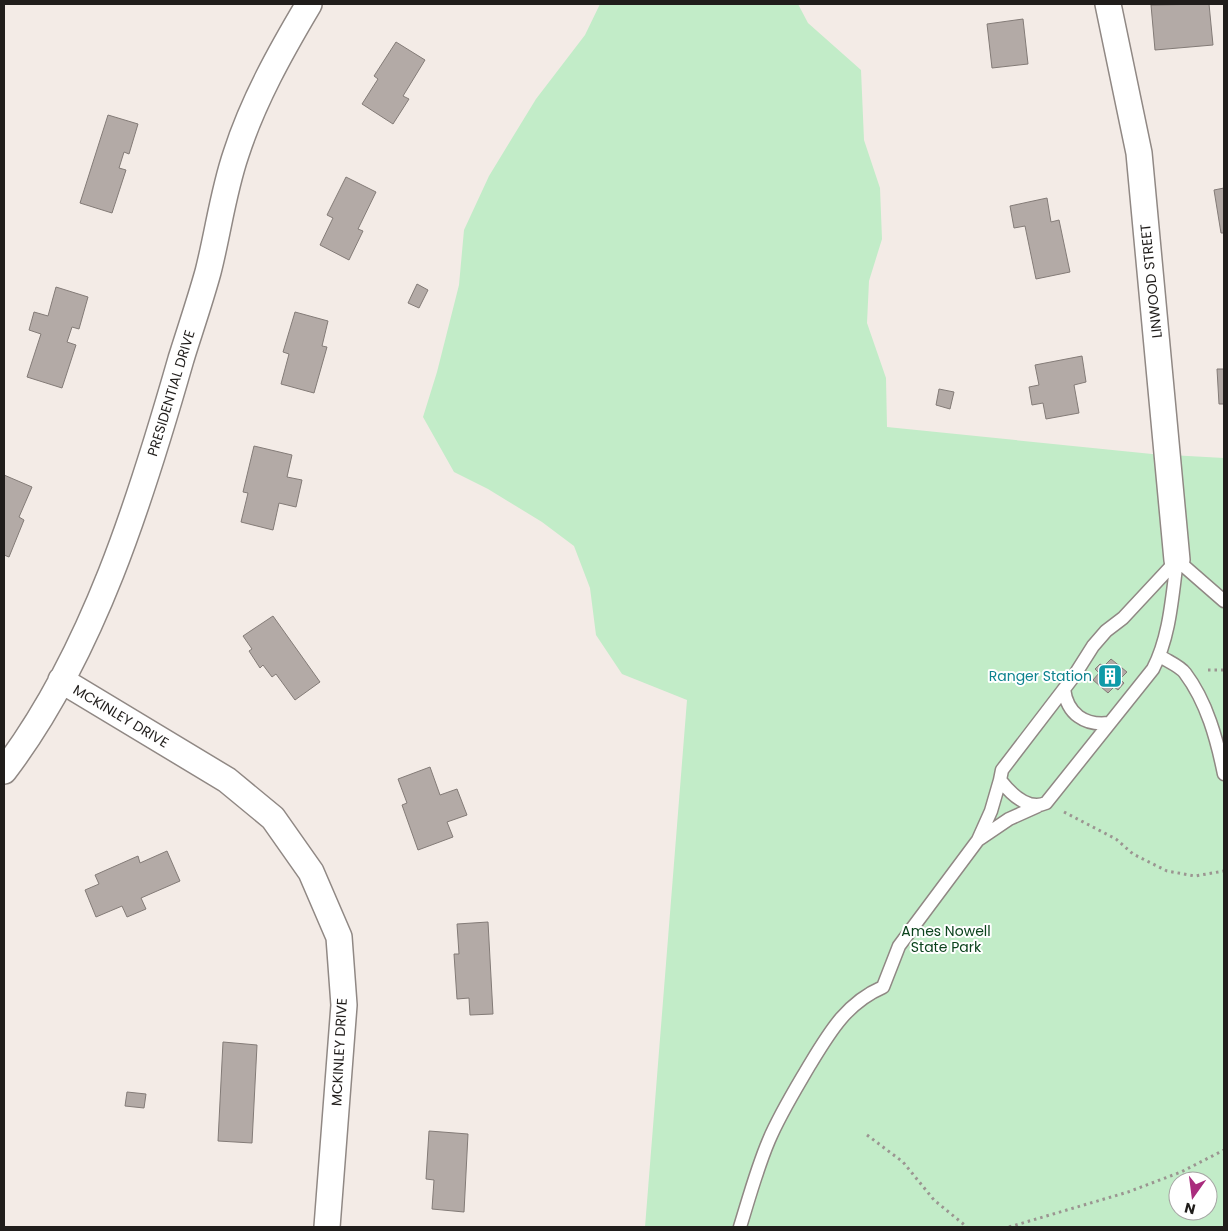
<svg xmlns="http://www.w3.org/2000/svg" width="1228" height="1231" font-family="Poppins,sans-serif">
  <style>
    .green { fill: #c2ecc8; fill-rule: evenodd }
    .building { fill: #b3aaa6; stroke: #837b77 }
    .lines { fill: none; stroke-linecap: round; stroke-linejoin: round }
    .service-casing { stroke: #908884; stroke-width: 15 }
    .minor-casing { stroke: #908884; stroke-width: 28 }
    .path { stroke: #9b9591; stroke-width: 3; stroke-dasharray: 2.5 4; stroke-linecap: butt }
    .service { stroke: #fff; stroke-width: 12 }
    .minor { stroke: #fff; stroke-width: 25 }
    .labels { text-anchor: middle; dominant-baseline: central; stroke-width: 4; stroke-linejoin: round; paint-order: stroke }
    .street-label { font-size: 14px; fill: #201d1b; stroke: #fff }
    .culture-label { font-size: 14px; fill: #0d838f; stroke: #fff; text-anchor: end }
    .park-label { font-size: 14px; fill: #0b421c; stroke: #fff }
  </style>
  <rect width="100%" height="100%" fill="#f3ebe6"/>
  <path class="green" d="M600 4H798L808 23 861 70 864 140 880 188 882 239 869 281 867 323 886 378 887 427 1152 454 1224 458V1227H645L687 700 622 674 596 635 590 588 574 546 542 522 488 489 454 472 423 417 437 372 459 285 464 230 489 176 536 99 585 35ZM1111 659 1127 672 1120 679 1124 683 1118 690 1114 687 1108 693 1093 680 1099 673 1095 669 1100 664 1104 666ZM1178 1181H1208V1211H1178Z"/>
  <path class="building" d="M1209 4 1213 45 1155 50 1151 5Z
    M1023 19 1028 64 992 68 987 24Z
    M396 42 425 60 403 96 409 99 393 124 362 104 378 79 374 76Z
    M108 115 138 124 129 154 124 152 119 168 126 170 112 213 80 203Z
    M346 177 376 192 358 229 363 231 349 260 320 245 333 218 327 215Z
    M1224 188V233H1221L1214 190Z
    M1047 198 1051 222 1059 220 1070 272 1036 279 1025 226 1014 228 1010 206Z
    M417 284 428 290 419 308 408 303Z
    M56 287 88 297 79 329 72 327 67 342 76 345 62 388 27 377 41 334 29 330 34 312 48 316Z
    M295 312 328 321 322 346 327 347 314 393 281 384 289 354 283 352Z
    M1082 356 1086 382 1074 385 1079 413 1046 419 1043 403 1032 405 1029 387 1039 385 1035 365Z
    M1217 369H1224V404H1219Z
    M939 389 954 392 950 409 936 405Z
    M254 446 292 455 287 477 302 480 296 507 279 503 273 530 241 522 248 493 243 492Z
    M4 475 32 487 19 517 24 520 9 557 4 555Z
    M273 616 320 682 295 700 276 674 272 677 263 665 260 668 249 651 252 649 243 636Z
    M1111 659 1127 672 1120 679 1124 683 1118 690 1114 687 1108 693 1093 680 1099 673 1095 669 1100 664 1104 666Z
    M430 767 440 795 457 789 467 815 447 822 453 837 418 850 402 805 407 803 398 779Z
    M167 851 180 881 141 898 146 909 127 917 122 906 96 917 85 890 99 884 95 875 138 856 140 863Z
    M488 922 493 1014 470 1015 469 998 457 999 454 954H459L457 924Z
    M223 1042 257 1045 252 1143 218 1141Z
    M127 1092 146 1094 144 1108 125 1106Z
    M429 1131 468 1134 464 1212 432 1209 434 1180 426 1179Z"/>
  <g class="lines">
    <defs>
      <path id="service" d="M1177 560C1172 597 1170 636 1153 669L1046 803C1028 811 1011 794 1000 780L1002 770 1074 676 1093 646 1106 631 1123 618Z
        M1177 560 1224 601
        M1160 656C1167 661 1180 666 1185 673 1207 702 1217 740 1224 774
        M1064 689C1067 714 1085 726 1109 723
        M978 840 1009 819 1038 806
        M740 1227C749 1198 757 1168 769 1140 780 1114 795 1090 809 1066 829 1033 846 1003 883 987L899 946 978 840 991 811 1000 780"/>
      <path id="minor" d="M1108 4 1139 153 1177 560
        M61 680 227 780 273 818 311 872 339 937 344 1005 327 1227
        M4 771C93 654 141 499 181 359 190 330 200 301 208 272 218 233 223 192 236 154 253 101 281 51 309 4"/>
    </defs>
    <use href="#service" class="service-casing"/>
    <use href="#minor" class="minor-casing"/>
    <path class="path" d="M1208 670H1224
      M1064 812 1116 839 1133 854 1167 871 1195 876 1224 871
      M867 1135 903 1162 934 1200 967 1227
      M1009 1227 1128 1192 1181 1172 1224 1150"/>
    <use href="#service" class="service"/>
    <use href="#minor" class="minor"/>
  </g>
  <defs>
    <symbol id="building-square" viewBox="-11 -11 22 22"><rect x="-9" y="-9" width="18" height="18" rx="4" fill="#0f9aa8" stroke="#fff"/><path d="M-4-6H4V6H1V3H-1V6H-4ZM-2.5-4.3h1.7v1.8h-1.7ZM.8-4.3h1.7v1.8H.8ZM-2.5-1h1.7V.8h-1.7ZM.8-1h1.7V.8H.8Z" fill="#fff"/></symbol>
  </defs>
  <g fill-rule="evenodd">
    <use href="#building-square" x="1096" y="662" width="28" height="28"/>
  </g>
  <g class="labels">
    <g class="street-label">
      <text transform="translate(1151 281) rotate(-96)">LINWOOD STREET</text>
      <text transform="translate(171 393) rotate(-73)">PRESIDENTIAL DRIVE</text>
      <text transform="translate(121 716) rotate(31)">MCKINLEY DRIVE</text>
      <text transform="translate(339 1052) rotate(-87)">MCKINLEY DRIVE</text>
    </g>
    <g class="culture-label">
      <text x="1092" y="676">Ranger Station</text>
    </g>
    <g class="park-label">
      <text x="946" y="931">Ames Nowell<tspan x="946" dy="16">State Park</tspan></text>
    </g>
  </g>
  <rect width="1228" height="1231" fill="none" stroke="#201d1b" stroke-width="10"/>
  <g transform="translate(1193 1196) rotate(194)"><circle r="24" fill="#ffffff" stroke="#a6a5a4"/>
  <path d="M0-4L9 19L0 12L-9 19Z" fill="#a92c7d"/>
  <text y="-8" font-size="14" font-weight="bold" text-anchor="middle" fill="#201d1b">N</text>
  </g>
</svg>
